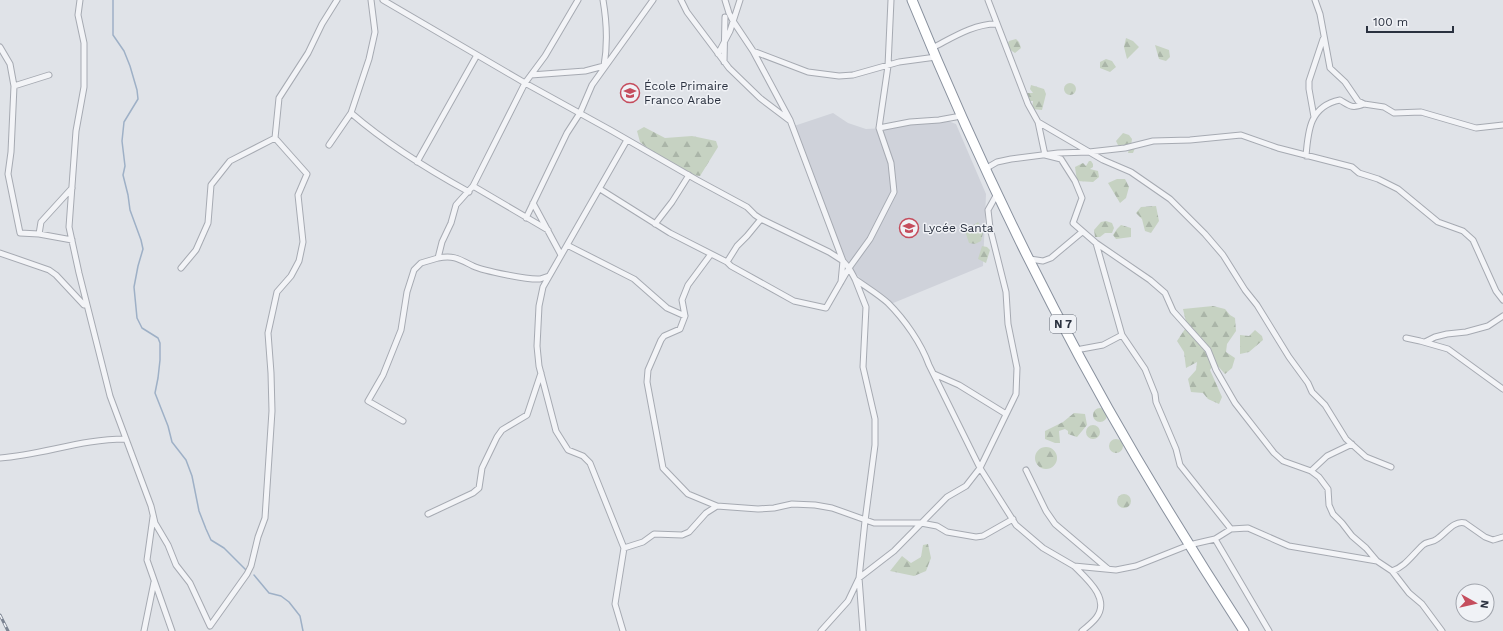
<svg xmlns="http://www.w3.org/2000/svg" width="1503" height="631" font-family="'Work Sans',sans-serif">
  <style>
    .built { fill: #cfd2da }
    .forest { fill: url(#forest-firs) }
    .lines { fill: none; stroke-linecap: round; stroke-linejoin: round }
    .stream { stroke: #9eb0c6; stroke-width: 1.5 }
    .street-casing { stroke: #a6aab2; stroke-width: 7 }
    .highway-casing { stroke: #89919e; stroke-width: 11 }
    .street { stroke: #f3f4f7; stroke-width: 5 }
    .highway { stroke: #fff; stroke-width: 9 }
    .rail-casing { stroke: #7b8391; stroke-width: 3 }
    .rail { stroke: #f0f2f6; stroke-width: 1.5; stroke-dasharray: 4.5; stroke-linecap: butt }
    .labels { text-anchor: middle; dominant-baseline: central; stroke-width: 3; stroke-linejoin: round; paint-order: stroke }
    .shield { fill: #f0f2f6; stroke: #656b76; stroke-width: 1 }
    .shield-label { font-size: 11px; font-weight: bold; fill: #2a313f }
    .poi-label { font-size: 12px; fill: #2a313f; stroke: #f0f2f6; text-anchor: start }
  </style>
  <defs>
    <pattern id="forest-firs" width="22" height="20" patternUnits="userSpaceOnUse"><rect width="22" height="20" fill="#c6d2c2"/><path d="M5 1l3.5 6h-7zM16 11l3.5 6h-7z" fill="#aab5a8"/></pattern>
  </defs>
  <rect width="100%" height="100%" fill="#e0e3e8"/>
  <path class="built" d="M833 113 848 123 866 129 884 128 948 121 956 124 986 194 983 266 886 306 845 262 794 126Z"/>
  <path class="forest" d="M1126 38 1133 41 1139 47 1127 59 1124 47Z
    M1016 39 1019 42 1021 48 1015 53 1006 47 1009 41Z
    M1155 45 1169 50 1170 57 1166 61 1159 59Z
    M1106 59 1112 61 1116 67 1110 72 1100 68V62Z
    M1064 89a6 6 0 1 1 12 0a6 6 0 1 1-12 0Z
    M1031 85 1044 89 1046 94 1042 110 1032 109 1033 101H1028L1026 93H1033L1030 89Z
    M644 127 665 138 692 136 716 141 718 147 700 176 693 175 651 151 640 142 637 131Z
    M1123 133 1129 135 1132 139 1131 146 1135 148 1133 153H1128L1129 149 1119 147 1116 141Z
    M1089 161H1091L1093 164V167L1090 169 1098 171 1099 177 1093 182 1077 181 1075 167 1083 163 1086 166Z
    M1117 179H1125L1129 187 1126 198 1120 203 1108 183Z
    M1156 206 1159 221 1151 233 1145 231 1142 219 1136 213 1141 207Z
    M1106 221 1112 223 1114 228 1112 233H1105L1100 237H1095L1094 230 1101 222Z
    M978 222 981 227 979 229 983 233 981 241 975 244 969 243 964 228 969 225 972 226Z
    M1121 225 1131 228V237L1116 239 1113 235 1117 229Z
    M982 246 987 247 990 250 986 263 978 259Z
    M1213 306 1225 309 1230 315 1235 318 1236 331 1227 344 1226 352 1235 358 1232 368 1225 374 1215 363 1210 370 1222 397 1219 404 1208 399 1203 393 1191 392 1188 379 1196 370 1197 362 1186 368 1184 352 1177 341 1187 326 1183 309Z
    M1255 330 1262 336 1263 340 1249 352 1240 354V335L1249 336Z
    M1093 415a7 7 0 1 1 14 0a7 7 0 1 1-14 0Z
    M1074 413 1085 414 1087 425 1077 437 1068 434V431L1065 429 1059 431 1060 443H1055L1045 439V431L1063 422Z
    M1086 432a7 7 0 1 1 14 0a7 7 0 1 1-14 0Z
    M1109 446a7 7 0 1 1 14 0a7 7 0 1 1-14 0Z
    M1035 458a11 11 0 1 1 22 0a11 11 0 1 1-22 0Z
    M1117 501a7 7 0 1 1 14 0a7 7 0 1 1-14 0Z
    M928 544 931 558 926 571 914 576 890 571 902 556 911 563 921 557 923 545Z"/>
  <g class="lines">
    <path class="stream" d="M113 0V35L124 51 130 66 137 90 138 99 124 122 122 141 125 166 123 175 128 195 130 210 141 240 143 249 138 266 134 287 137 318 142 328 158 338 160 343V360L158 378 155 393 168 426 172 442 186 460 192 476 199 511 206 529 211 540 224 548 246 570
      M254 575 269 593 281 596 289 602 300 616 303 631"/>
    <defs>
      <path id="street" d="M80 0 78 15 84 43V87L76 131 69 227 79 273 110 396 151 506 155 523 168 545 176 565 190 583 210 626 247 574 251 566 258 537 265 518 272 411 271 373 268 333 277 292 291 276 299 261 303 242 298 195 307 174 275 138 279 98 308 53 322 24 337 0
        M383 0 525 83 612 131 697 180 747 207 755 215 761 219 829 252 843 261 849 268 826 308 794 301 731 266 727 262 670 233 600 189
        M681 0 687 12 729 68 760 98 789 120
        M725 0 729 13 733 21 753 51 808 72 839 76 853 75 899 62 936 57
        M988 0 1028 104 1038 122 1045 155 1061 159 1075 181 1082 198 1073 223 1096 243 1150 280 1165 293 1173 311 1208 350 1216 370 1235 403 1274 453 1283 461 1311 471 1319 477 1328 489 1329 505 1333 514 1342 523 1352 536 1366 548 1377 561
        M1315 0 1320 14 1330 68 1345 82 1358 101 1364 104 1384 107 1394 113 1421 112 1476 128 1503 125
        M0 47 10 64 14 86 11 152 8 174 20 233 39 234 72 240
        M932 48C952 38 973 24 996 24
        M753 51 790 120 843 261 841 282
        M718 54 730 31 740 0
        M724 62 725 17
        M531 75 585 71 604 66C608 43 607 23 603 0
        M14 86 49 75
        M351 113C387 144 427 169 469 192
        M1314 117 1309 89V81L1323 39
        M1038 122 1103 160 1131 172 1170 199 1205 234 1223 255 1245 290 1257 305 1289 357 1308 383 1312 392 1325 405 1346 439 1366 457 1391 467
        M879 128 910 122 939 120 961 116
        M329 145 351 113 369 59 375 32 371 0
        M1306 156C1308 130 1310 106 1340 100 1350 106 1352 109 1364 104
        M417 162 477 55
        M985 169 997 162 1011 159 1058 153 1089 152 1125 148 1153 141 1190 140 1241 135 1278 148 1352 167 1359 173 1378 179 1398 189 1438 222 1463 231 1473 240 1496 291 1503 300
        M473 186 548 230
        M533 203 561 255
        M526 218 567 133 580 113 592 85 653 0
        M655 224 672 202 689 175
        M39 234 41 222 72 188
        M1096 243 1122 335 1145 369 1155 394 1156 402 1176 449 1180 465 1231 529
        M567 245 634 279 667 308 685 316
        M0 253 49 270 56 275 84 305H87
        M711 254 688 285 682 300 685 316 680 329 664 336 661 340 648 370 647 382 663 468 688 494 717 506
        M438 258C454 255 459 259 473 266 484 271 528 280 540 279 543 278 546 277 549 276
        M1030 259 1043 261 1051 258 1082 232
        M727 262 737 246 747 236 761 219
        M181 268 196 250 208 223 211 185 230 161 275 138
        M855 279C866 287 878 294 888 303 905 320 921 343 929 365L980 468 1016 525 1043 548 1074 566 1116 570 1136 566 1189 545 1215 539 1231 529 1248 528 1289 546 1377 561 1392 571 1409 593 1422 604 1442 631
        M1406 338 1420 341 1448 349 1503 389
        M1425 342 1435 337 1447 334 1466 332 1488 326 1503 316
        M1076 350 1103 345 1122 335
        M934 374 959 385 1006 414
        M403 421 368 401 383 375 401 330 407 292 414 270 421 263 438 258 442 242 451 223 456 205 473 186 525 83 545 56 578 0
        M0 458C42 455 82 439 125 439
        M1026 470 1046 511 1055 524 1108 569
        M1311 471 1327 456 1352 444
        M428 514 473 493 479 488 482 468 497 437 502 430 527 415 541 373
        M153 517 147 560 172 631
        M1215 539 1269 631
        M624 548 643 542 654 534 682 535 689 532 706 513 717 506 758 509 774 508 792 504 815 505 832 508 874 523H921L937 526 947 532 976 537 983 536 1013 519
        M1074 566C1087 579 1111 599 1096 618 1092 623 1087 627 1082 631
        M1392 571C1405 567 1413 554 1423 545 1427 541 1432 543 1437 539 1446 533 1454 520 1465 523L1485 537 1493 540 1503 537
        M144 631 154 582
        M623 631 615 604 624 548 590 463 583 456 568 450 556 431 539 366 537 346 539 306 543 287 627 140
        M821 631 848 601 859 578 894 551 947 497 966 486 980 468 1016 394 1017 368 1008 324 1006 292 990 228 988 210 997 194
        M863 631 859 578 865 521 875 445V419L863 367 866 307 855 279 849 268 870 239 894 192 891 163 879 128 888 66 891 0"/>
      <path id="highway" d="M912 0C976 157 1050 311 1136 457 1171 516 1207 574 1244 631"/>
    </defs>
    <use href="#street" class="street-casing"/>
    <use href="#highway" class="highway-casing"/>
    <use href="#street" class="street"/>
    <use href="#highway" class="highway"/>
    <defs>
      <path id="rail" d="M0 615 8 631"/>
    </defs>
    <use href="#rail" class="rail-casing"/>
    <use href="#rail" class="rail"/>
  </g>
  <defs>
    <symbol id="school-ring" viewBox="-11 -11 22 22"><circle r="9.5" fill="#f0f2f6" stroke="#c54d5d" stroke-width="1.5"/><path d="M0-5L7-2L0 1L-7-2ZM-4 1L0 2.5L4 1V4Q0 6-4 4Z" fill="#c54d5d"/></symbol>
  </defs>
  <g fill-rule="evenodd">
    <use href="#school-ring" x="619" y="82" width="22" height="22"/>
    <use href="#school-ring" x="898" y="217" width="22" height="22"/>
  </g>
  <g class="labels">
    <rect class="shield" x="1050" y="315" width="26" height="18" rx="3"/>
    <g class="shield-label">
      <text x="1063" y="324">N 7</text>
    </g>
    <g class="poi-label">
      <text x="644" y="86">École Primaire<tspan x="644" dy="14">Franco Arabe</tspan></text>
      <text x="923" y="228">Lycée Santa</text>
    </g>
  </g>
  <g transform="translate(1475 603) rotate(98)"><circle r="19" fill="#f0f2f6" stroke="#a1a5ad"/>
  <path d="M0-3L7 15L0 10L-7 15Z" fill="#c54d5d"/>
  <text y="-6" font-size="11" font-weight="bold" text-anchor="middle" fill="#2a313f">N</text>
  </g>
  <path d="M1367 26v6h86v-6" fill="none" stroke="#2a313f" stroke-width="2"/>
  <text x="1373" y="26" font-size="12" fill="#2a313f" stroke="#f0f2f6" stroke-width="3" paint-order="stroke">100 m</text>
</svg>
